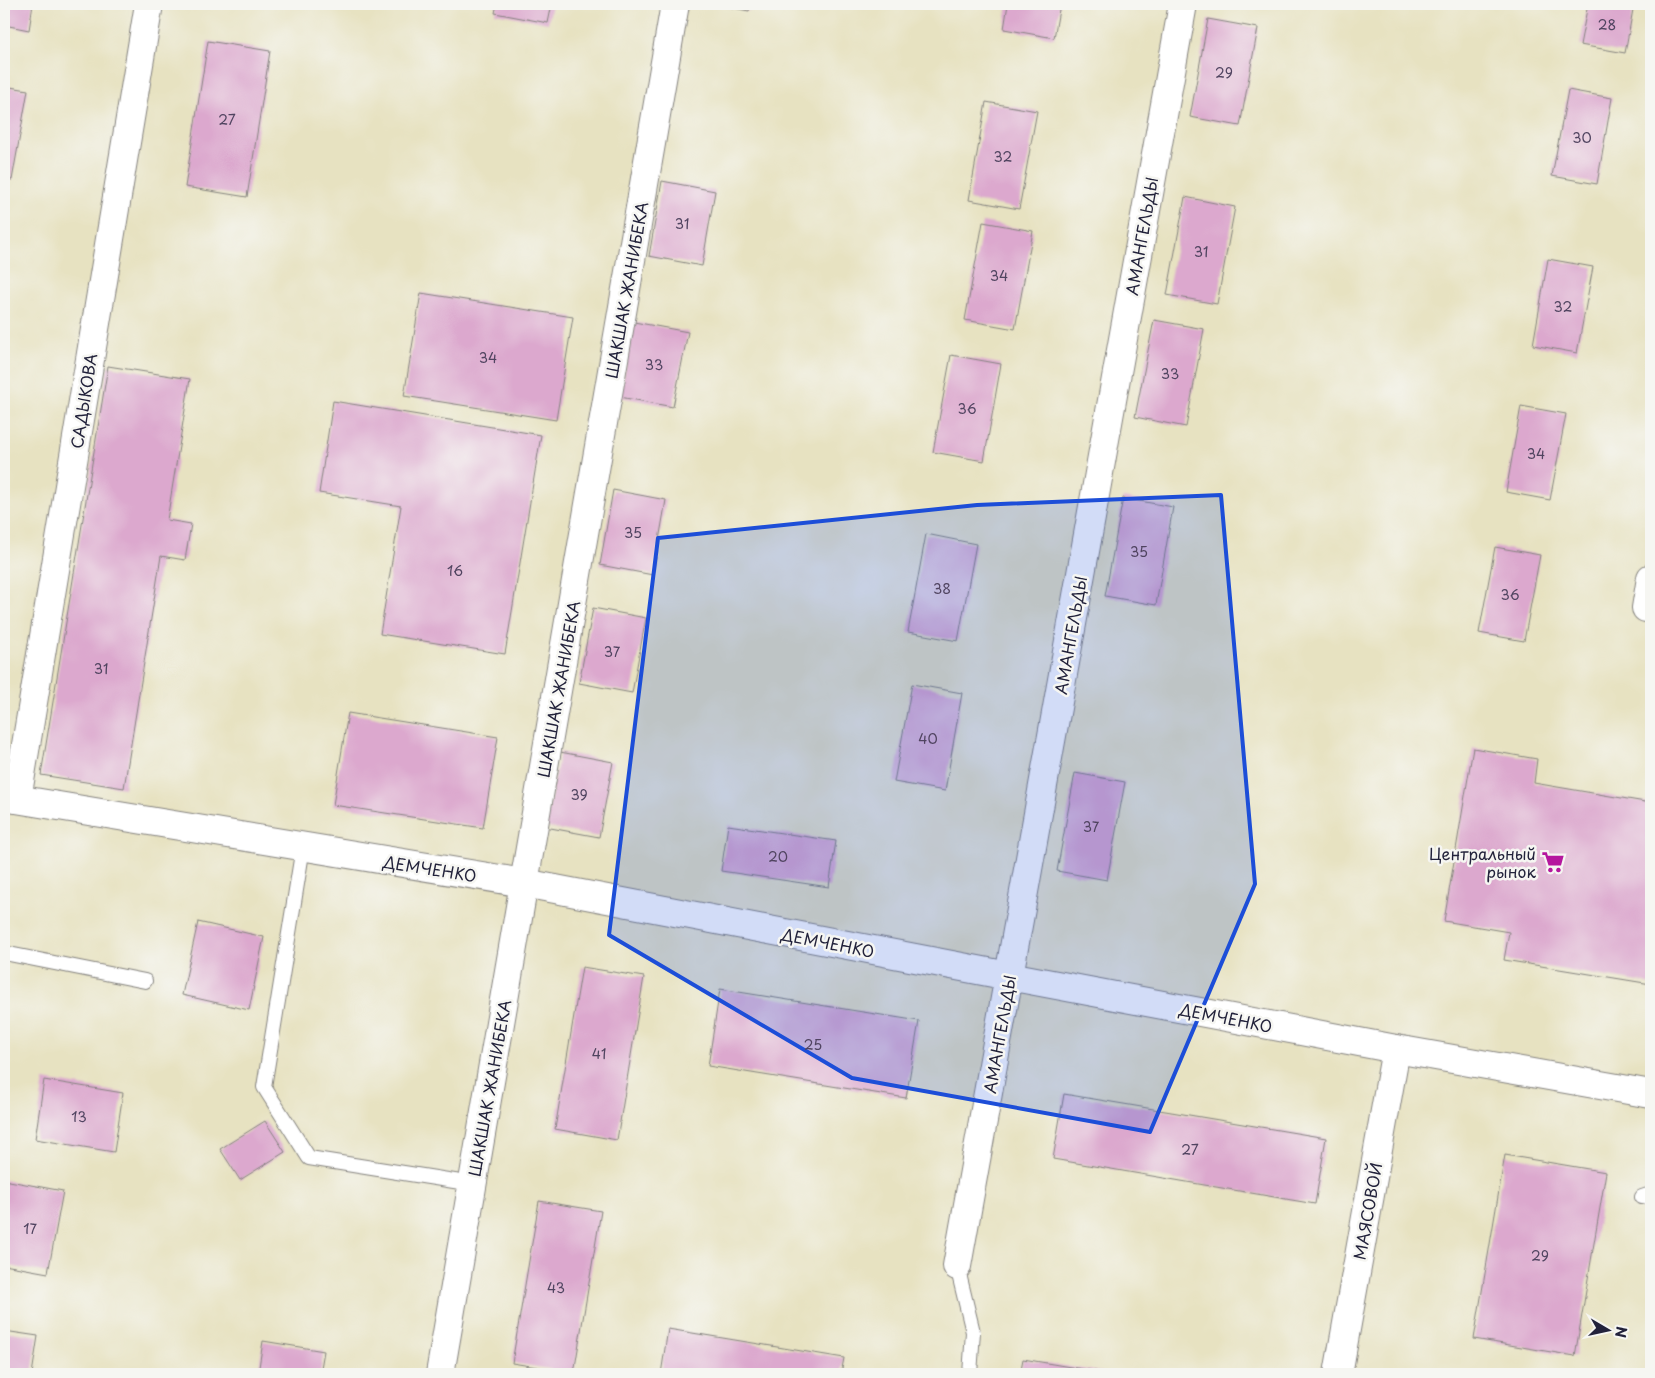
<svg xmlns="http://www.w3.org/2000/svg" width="1655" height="1378" font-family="'Playpen Sans',sans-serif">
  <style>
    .building { fill: #dca8ce }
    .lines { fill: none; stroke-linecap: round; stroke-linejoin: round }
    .service-casing { stroke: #84827e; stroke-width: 16 }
    .minor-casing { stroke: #84827e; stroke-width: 30 }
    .tertiary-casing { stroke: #84827e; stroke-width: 30 }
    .service { stroke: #fff; stroke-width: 14 }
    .minor { stroke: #fff; stroke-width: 28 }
    .tertiary { stroke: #fff; stroke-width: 28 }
    .marked { fill: #1d4ed8; fill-opacity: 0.2; stroke: #1d4ed8; stroke-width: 4; stroke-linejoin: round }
    .labels { text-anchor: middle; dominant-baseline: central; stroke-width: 5; stroke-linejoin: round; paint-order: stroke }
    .number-label { font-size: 14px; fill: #504460 }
    .street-label { font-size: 16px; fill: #22223b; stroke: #f6f6f2 }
    .poi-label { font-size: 16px; fill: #22223b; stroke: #f6f6f2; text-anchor: end }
  </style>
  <rect width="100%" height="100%" fill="#f6f6f2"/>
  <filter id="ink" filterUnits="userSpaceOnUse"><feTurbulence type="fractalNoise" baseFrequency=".02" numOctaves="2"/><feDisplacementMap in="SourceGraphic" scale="10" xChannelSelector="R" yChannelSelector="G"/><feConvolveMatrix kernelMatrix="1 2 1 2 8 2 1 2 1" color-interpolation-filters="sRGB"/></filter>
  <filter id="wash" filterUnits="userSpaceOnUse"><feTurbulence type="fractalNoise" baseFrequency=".0096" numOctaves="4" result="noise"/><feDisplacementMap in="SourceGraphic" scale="20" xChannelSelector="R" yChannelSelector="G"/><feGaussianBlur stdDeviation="1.12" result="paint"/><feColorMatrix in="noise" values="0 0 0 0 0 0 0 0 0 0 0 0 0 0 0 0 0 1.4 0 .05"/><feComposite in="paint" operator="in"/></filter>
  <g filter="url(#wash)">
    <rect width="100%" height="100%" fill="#e7e2c1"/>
    <g id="blocks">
      <path class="building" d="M4 4H33L29 30 4 25Z
        M497 4H552L548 23 495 13Z
        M713 4H751L749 11Z
        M1008 4H1060L1054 38 1004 29Z
        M1588 4H1634L1625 53 1580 45Z
        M1208 19 1258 28 1240 126 1190 117Z
        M208 41 270 51 247 197 185 187Z
        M4 86 28 90 12 180 4 179Z
        M1568 90 1612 98 1597 184 1552 176Z
        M986 102 1037 111 1019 209 969 200Z
        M662 181 715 191 702 266 649 256Z
        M1185 197 1235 207 1217 304 1167 295Z
        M983 222 1033 231 1015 329 965 320Z
        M1548 259 1593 267 1577 353 1533 345Z
        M421 293 573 317 556 420 404 396Z
        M1154 320 1204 329 1186 427 1135 417Z
        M634 322 688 332 673 407 620 397Z
        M951 355 1001 364 984 461 933 452Z
        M108 366 190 379 167 520 191 524 185 560 161 556 124 788 41 775Z
        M333 401 541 435 505 654 380 634 401 506 319 493Z
        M1521 406 1566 414 1550 500 1506 492Z
        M613 490 666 500 653 575 600 565Z
        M1123 498 1173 507 1156 605 1105 596Z
        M926 534 976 544 958 641 908 632Z
        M1495 547 1540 555 1524 641 1479 633Z
        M593 608 646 618 632 693 579 683Z
        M912 684 962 693 945 791 894 782Z
        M348 713 498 737 483 828 333 805Z
        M1473 748 1537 759 1534 783 1651 803V984L1504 960 1509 932 1444 921Z
        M560 752 613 762 599 837 545 827Z
        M1075 773 1125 782 1107 880 1057 871Z
        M728 825 836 841 829 887 721 871Z
        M198 922 264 937 249 1010 182 995Z
        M582 967 644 977 617 1140 555 1129Z
        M720 989 919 1021 906 1098 708 1066Z
        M44 1080 123 1093 114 1152 35 1139Z
        M1064 1094 1326 1138 1315 1204 1053 1159Z
        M265 1121 285 1152 240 1180 220 1149Z
        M1505 1155 1606 1172 1575 1356 1474 1339Z
        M4 1180 63 1191 48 1273 4 1265Z
        M539 1201 601 1211 574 1373 512 1363Z
        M668 1329 844 1358 841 1374H661Z
        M4 1331 38 1336 32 1374H4Z
        M263 1341 324 1351 320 1374H258Z
        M1023 1359 1106 1373V1374H1020Z"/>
    </g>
  </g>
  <g filter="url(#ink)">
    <use href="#blocks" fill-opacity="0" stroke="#84827e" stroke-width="1"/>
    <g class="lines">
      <defs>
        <path id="service" d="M303 847 264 1087 309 1158 473 1184
          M4 953 145 981
          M1642 1197 1651 1194
          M957 1266 973 1332 970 1374"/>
        <path id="minor" d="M1646 608 1651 578
          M17 799 149 4
          M524 883 675 4
          M957 1266 1183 4
          M1338 1374 1396 1049"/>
        <path id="tertiary" d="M4 797 524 883 1009 976 1396 1049 1651 1094
          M440 1374 524 883"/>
      </defs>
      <use href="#service" class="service-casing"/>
      <use href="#minor" class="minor-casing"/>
      <use href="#tertiary" class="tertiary-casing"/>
      <use href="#service" class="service"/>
      <use href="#minor" class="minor"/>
      <use href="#tertiary" class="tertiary"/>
    </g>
  </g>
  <path class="marked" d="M1221 495 1255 884 1150 1132 852 1078 609 935 658 538 977 505Z"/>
  <defs>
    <symbol id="supermarket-bare" viewBox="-9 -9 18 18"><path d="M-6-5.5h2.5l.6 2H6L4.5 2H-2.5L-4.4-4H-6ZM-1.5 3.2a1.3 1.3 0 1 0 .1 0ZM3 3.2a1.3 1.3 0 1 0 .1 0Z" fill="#b5179e" stroke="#f6f6f2" stroke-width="2.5" paint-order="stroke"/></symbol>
  </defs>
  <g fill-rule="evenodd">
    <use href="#supermarket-bare" x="1537" y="846" width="32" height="32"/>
  </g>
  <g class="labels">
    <g class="number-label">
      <text x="1607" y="24">28</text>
      <text x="1224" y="72">29</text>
      <text x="227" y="119">27</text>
      <text x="1582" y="137">30</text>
      <text x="1003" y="156">32</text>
      <text x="682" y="223">31</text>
      <text x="1201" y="251">31</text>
      <text x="999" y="275">34</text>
      <text x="1563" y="306">32</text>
      <text x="488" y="357">34</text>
      <text x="654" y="364">33</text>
      <text x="1170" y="373">33</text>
      <text x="967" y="408">36</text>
      <text x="1536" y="453">34</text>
      <text x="633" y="532">35</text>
      <text x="1139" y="551">35</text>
      <text x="455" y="570">16</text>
      <text x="942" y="588">38</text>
      <text x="1510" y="594">36</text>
      <text x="612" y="651">37</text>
      <text x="101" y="668">31</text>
      <text x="928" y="738">40</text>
      <text x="579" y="794">39</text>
      <text x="1091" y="826">37</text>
      <text x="778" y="856">20</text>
      <text x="813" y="1044">25</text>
      <text x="599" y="1053">41</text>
      <text x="79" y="1116">13</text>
      <text x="1190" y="1149">27</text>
      <text x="30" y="1228">17</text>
      <text x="1540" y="1255">29</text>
      <text x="556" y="1287">43</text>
    </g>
    <g class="street-label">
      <text transform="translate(1141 236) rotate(-80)">АМАНГЕЛЬДЫ</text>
      <text transform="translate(626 290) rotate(-80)">ШАКШАК ЖАНИБЕКА</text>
      <text transform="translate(83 401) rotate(-81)">САДЫКОВА</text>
      <text transform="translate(1070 635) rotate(-80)">АМАНГЕЛЬДЫ</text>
      <text transform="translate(558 689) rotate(-80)">ШАКШАК ЖАНИБЕКА</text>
      <text transform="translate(430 868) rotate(9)">ДЕМЧЕНКО</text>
      <text transform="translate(828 942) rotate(11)">ДЕМЧЕНКО</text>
      <text transform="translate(1226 1017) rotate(11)">ДЕМЧЕНКО</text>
      <text transform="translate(999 1034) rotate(-80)">АМАНГЕЛЬДЫ</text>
      <text transform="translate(489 1088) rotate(-80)">ШАКШАК ЖАНИБЕКА</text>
      <text transform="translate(1367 1211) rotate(-80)">МАЯСОВОЙ</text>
    </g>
    <g class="poi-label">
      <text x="1536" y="853">Центральный<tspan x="1536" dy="18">рынок</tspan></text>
    </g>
  </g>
  <rect width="1655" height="1378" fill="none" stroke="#f6f6f2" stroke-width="20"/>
  <g transform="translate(1608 1330) rotate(99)" stroke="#f6f6f2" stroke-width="4" paint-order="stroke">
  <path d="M0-4L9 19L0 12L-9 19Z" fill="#22223b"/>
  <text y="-8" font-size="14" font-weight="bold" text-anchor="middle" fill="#22223b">N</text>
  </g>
</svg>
